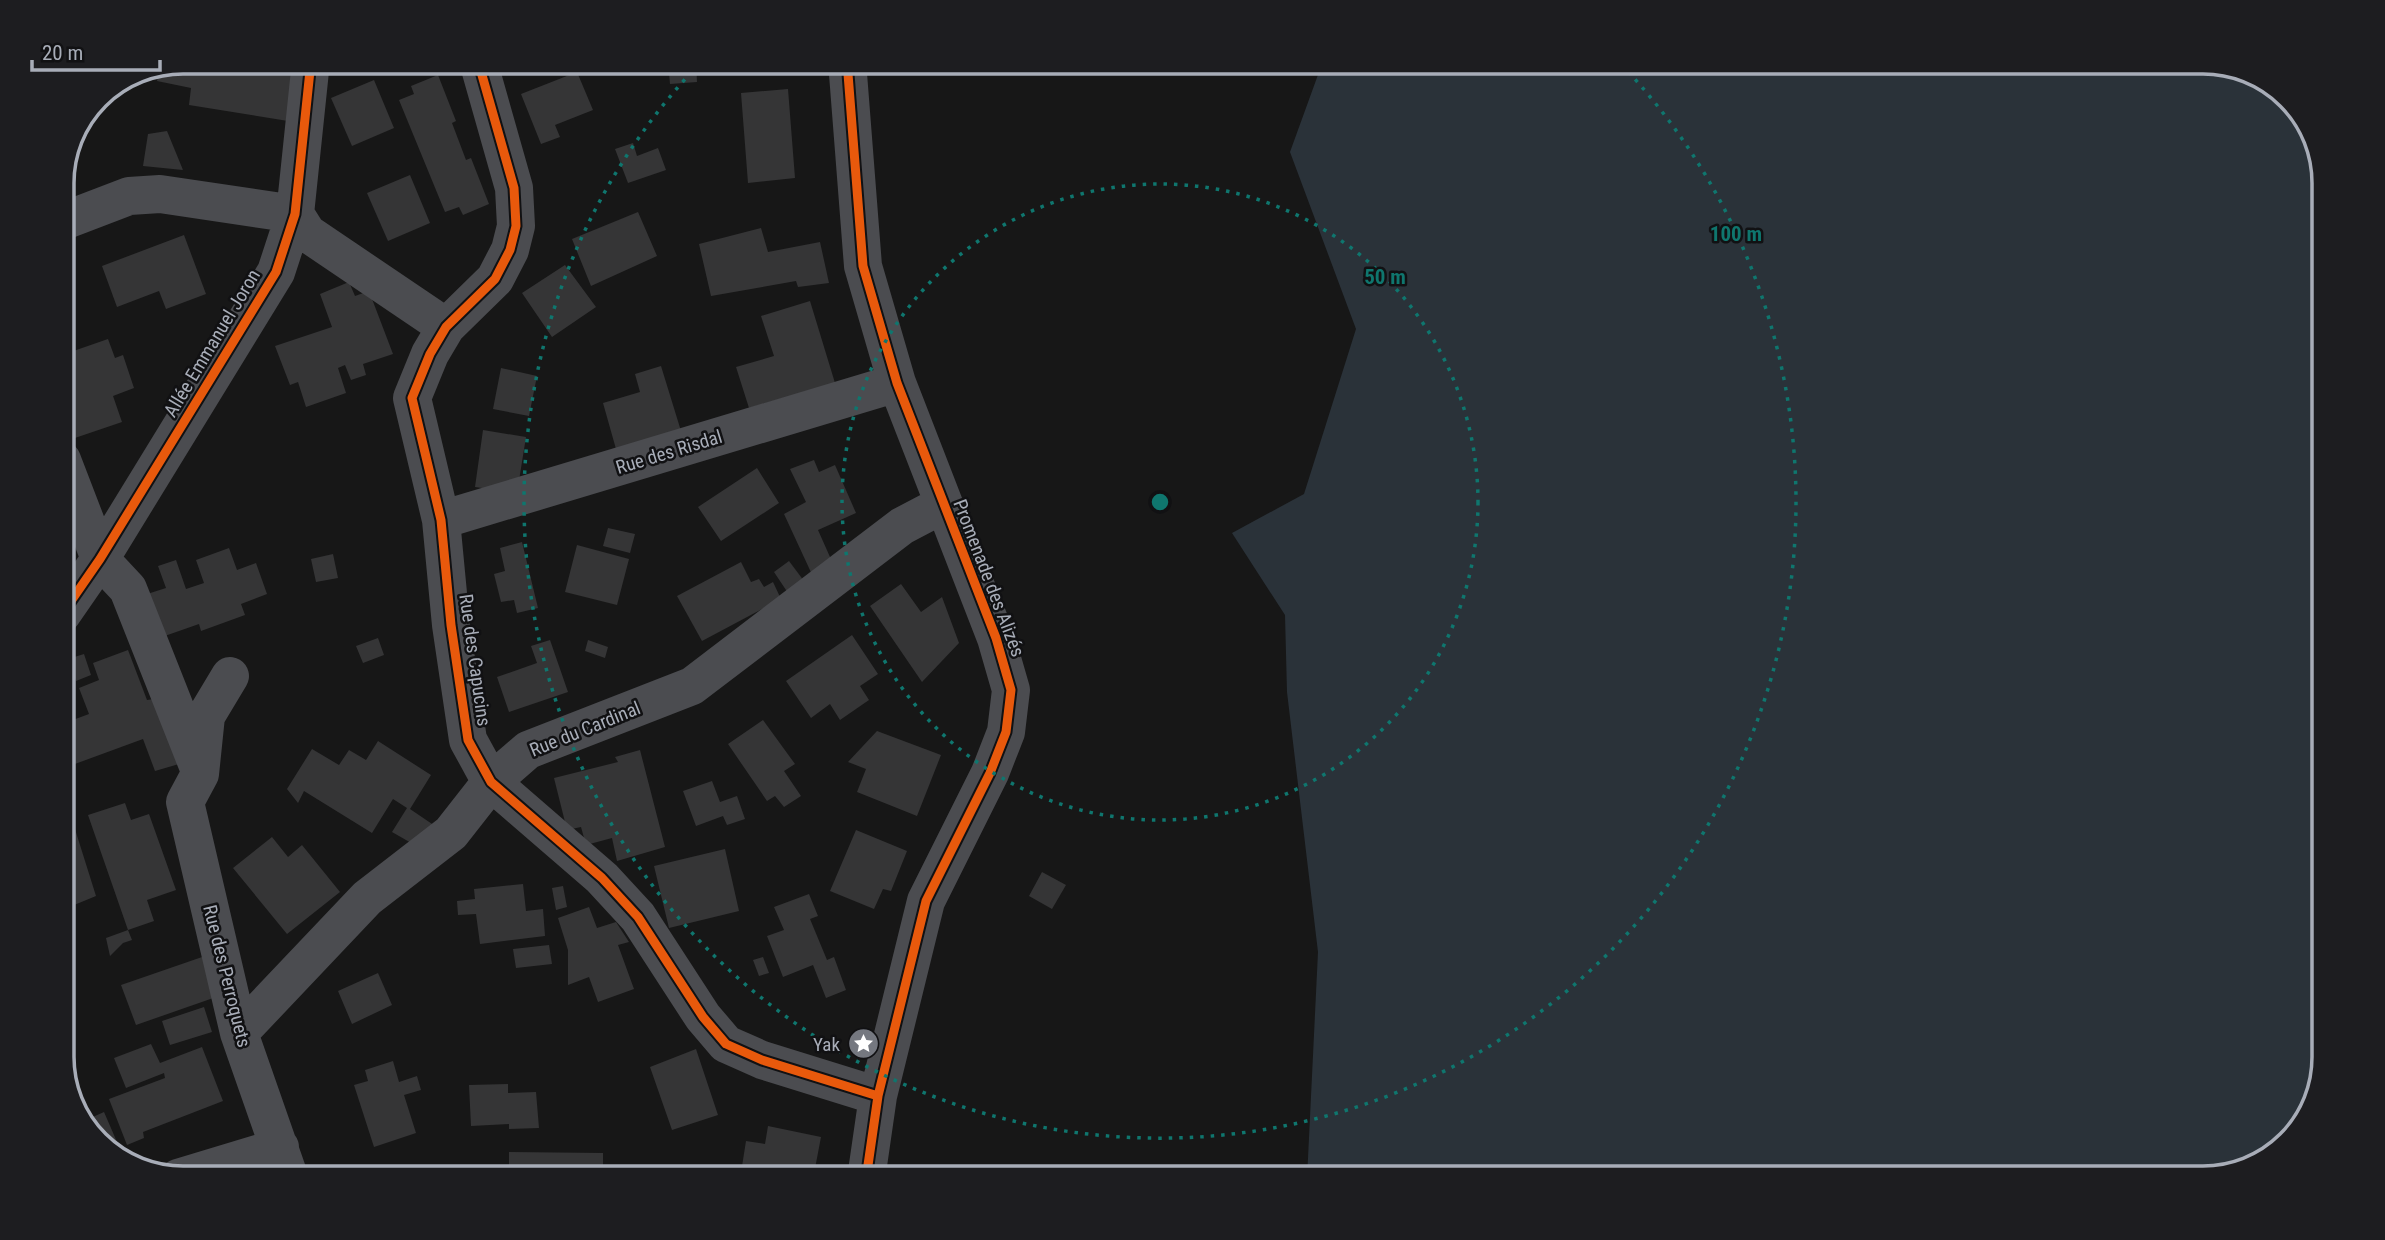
<svg xmlns="http://www.w3.org/2000/svg" width="2385" height="1240" font-family="'Roboto Condensed',sans-serif">
  <style>
    .water { fill: #2a3239 }
    .building { fill: #353536 }
    .lines { fill: none; stroke-linecap: round; stroke-linejoin: round }
    .street { stroke: #4b4c50; stroke-width: 38 }
    .cycleway-casing { stroke: #111113; stroke-width: 13 }
    .cycleway { stroke: #e8590c; stroke-width: 9 }
    .ring { fill: none; stroke: #0f766e; stroke-width: 3.5; stroke-dasharray: 3.5 7 }
    .labels { text-anchor: middle; dominant-baseline: central; stroke-width: 5; stroke-linejoin: round; paint-order: stroke }
    .street-label { font-size: 19px; fill: #a8adb8; stroke: #111113 }
    .poi-label { font-size: 19px; fill: #a8adb8; stroke: #111113; text-anchor: end }
    .rim { fill: none; stroke: #a8adb8; stroke-width: 3.5 }
    .centre { fill: #0f766e; stroke: #111113; stroke-width: 3.5 }
    .ring-label { font-size: 21px; text-anchor: middle; font-weight: bold; fill: #0f766e; stroke: #111113; stroke-width: 5; stroke-linejoin: round; paint-order: stroke }
  </style>
  <rect width="100%" height="100%" fill="#171717"/>
  <path class="water" d="M1323 61H2202L2256 74 2303 116 2324 175V1057L2311 1111 2263 1162 2203 1179H1307L1318 952 1287 692 1285 615 1232 533 1304 494 1356 329 1290 152Z"/>
  <path class="building" d="M183 61H227L226 65 292 75 288 121 189 105 191 88 157 81 160 66Z
    M668 61H696L697 82 670 84Z
    M713 61H788V71L713 72Z
    M577 72 593 110 555 125 560 137 541 144 521 94Z
    M132 73 136 85 96 99 97 97Z
    M438 75 456 121 452 123 466 160 471 158 489 204 463 215 459 207 445 212 399 100 414 94 411 86Z
    M374 80 394 128 352 146 331 98Z
    M788 89 795 178 748 183 741 93Z
    M167 131 183 170 143 166 148 134Z
    M633 143 637 156 658 148 666 170 628 183 615 149Z
    M64 169 71 188 61 191V175Z
    M410 175 430 223 388 241 367 193Z
    M638 212 657 256 591 286 572 239Z
    M761 228 768 252 820 242 829 283 798 287 796 281 711 296 699 244Z
    M184 235 206 294 166 309 159 291 117 307 102 266Z
    M565 265 596 307 552 337 522 293Z
    M349 282 355 296 369 291 393 354 363 364 366 375 351 380 345 365 338 368 346 393 306 407 298 382 290 385 275 346 332 327 320 294Z
    M810 301 835 383 749 408 736 367 774 356 761 316Z
    M108 339 115 358 123 355 134 388 113 396 122 422 69 440 62 415V355Z
    M661 366 681 431 616 449 603 403 640 392 635 374Z
    M501 368 537 376 529 416 493 409Z
    M483 430 526 437 517 493 475 487Z
    M814 460 819 472 835 465 856 513 818 530 834 566 815 581 784 514 806 502 790 469Z
    M757 468 779 503 721 541 698 507Z
    M608 528 635 534 630 553 603 546Z
    M522 542 538 608 517 613 514 600 501 602 494 574 505 571 500 548Z
    M577 545 629 559 617 605 565 592Z
    M229 548 237 570 256 563 267 594 241 604 245 615 201 631 199 624 159 638 144 595 166 588 158 566 176 560 186 589 204 583 196 560Z
    M333 554 338 578 316 582 311 559Z
    M789 561 804 581 788 593 774 572Z
    M741 562 751 582 759 579 764 587 773 582 781 599 702 641 677 596Z
    M901 584 921 612 942 597 959 643 922 682 870 606Z
    M852 635 878 674 860 686 869 700 840 720 830 704 811 718 786 681Z
    M378 638 384 655 363 663 356 646Z
    M550 640 568 692 509 712 497 677 537 663 531 646Z
    M588 640 608 647 605 658 585 651Z
    M128 650 147 700 154 699 179 764 155 771 143 739 64 768 62 724 89 714 79 688 99 680 93 663Z
    M84 654 91 675 76 681 68 659Z
    M763 720 795 764 784 771 801 796 784 807 775 796 767 801 728 744Z
    M877 731 941 755 917 816 857 792 866 769 848 762Z
    M378 741 431 775 410 809 438 828 413 844 392 832 407 808 393 799 372 833 304 791 298 803 287 789 312 749 339 765 349 750 366 760Z
    M640 750 665 847 617 861 612 838 586 845 581 827 567 830 554 778 618 762 615 757Z
    M712 781 720 802 737 796 745 819 727 825 723 816 696 826 683 791Z
    M125 803 131 820 149 814 176 890 147 900 154 921 128 930 88 815Z
    M69 810 96 896 62 910V813Z
    M856 830 907 851 891 891 883 889 874 909 830 891Z
    M272 837 288 857 302 845 340 892 287 934 233 868Z
    M725 849 739 911 669 928 654 866Z
    M1042 872 1066 885 1052 909 1029 896Z
    M523 884 526 911 543 909 545 936 480 944 476 914 458 915 457 901 475 899 474 889Z
    M563 886 567 907 556 910 552 888Z
    M809 894 818 916 810 919 827 960 834 957 846 990 826 998 813 965 783 977 767 936 784 930 774 907Z
    M589 907 597 928 616 922 629 942 618 945 634 989 598 1002 589 977 568 985V950L558 918Z
    M128 930 132 940 123 943 110 956 106 938Z
    M549 945 552 964 516 968 513 949Z
    M205 956 219 996 136 1025 121 985Z
    M763 957 769 973 759 976 753 960Z
    M378 973 392 1005 352 1024 338 991Z
    M204 1007 212 1032 170 1045 162 1021Z
    M151 1044 160 1063 202 1047 223 1101 143 1132 144 1138 127 1145 109 1099 165 1078 164 1073 126 1088 114 1058Z
    M696 1049 718 1115 672 1130 650 1067Z
    M393 1061 399 1082 417 1076 421 1090 404 1095 416 1133 374 1147 354 1085 368 1081 365 1070Z
    M508 1084V1093L536 1092 539 1128 509 1129V1124L471 1126 469 1085Z
    M104 1112 117 1142 106 1146 91 1133 86 1120Z
    M768 1126 821 1137 813 1179H740L746 1141 765 1144Z
    M509 1152 603 1153V1179H509Z"/>
  <g class="lines">
    <path class="street" d="M478 61 514 188 516 226 510 250 495 279 446 327 430 354 412 398 441 520 451 625 468 740 491 782 602 878 638 917 703 1017 726 1044 762 1060 878 1096
      M847 61 863 266 897 383 996 638 1011 690 1006 732 990 773 926 901 878 1096 866 1179
      M61 222 129 196 160 194 295 214 307 233 446 327
      M62 460 100 559 128 589 198 766
      M441 520 897 383
      M62 614 100 559 276 272 295 214 311 61
      M230 676 206 716 200 774 185 802 239 1033 290 1179
      M239 1033 367 898 451 833 491 782 528 750 692 686 902 526 942 505
      M178 1178 280 1147"/>
    <defs>
      <path id="cycleway" d="M478 61 514 188 516 226 510 250 495 279 446 327 430 354 412 398 441 520 451 625 468 740 491 782 602 878 638 917 703 1017 726 1044 762 1060 878 1096
        M847 61 863 266 897 383 996 638 1011 690 1006 732 990 773 926 901 878 1096 866 1179
        M62 614 100 559 276 272 295 214 311 61"/>
    </defs>
    <use href="#cycleway" class="cycleway-casing"/>
    <use href="#cycleway" class="cycleway"/>
  </g>
  <g class="ring">
    <circle cx="1160" cy="502" r="318"/>
    <path d="M1621 64A636 636 0 1 1 699 64"/>
  </g>
  <defs>
    <symbol id="sight-disc" viewBox="-11 -11 22 22"><circle r="9.5" fill="#757880" stroke="#111113"/><path d="M0-6L1.8-2.2L6-1.7L2.9 1.2L3.7 5.4L0 3.3L-3.7 5.4L-2.9 1.2L-6-1.7L-1.8-2.2Z" fill="#fff"/></symbol>
  </defs>
  <g fill-rule="evenodd">
    <use href="#sight-disc" x="846" y="1026" width="35" height="35"/>
  </g>
  <g class="labels">
    <g class="street-label">
      <text transform="translate(212 343) rotate(-59)">Allée Emmanuel Joron</text>
      <text transform="translate(669 452) rotate(-17)">Rue des Risdal</text>
      <text transform="translate(989 578) rotate(69)">Promenade des Alizés</text>
      <text transform="translate(475 660) rotate(82)">Rue des Capucins</text>
      <text transform="translate(585 729) rotate(-22)">Rue du Cardinal</text>
      <text transform="translate(227 976) rotate(76)">Rue des Perroquets</text>
    </g>
    <g class="poi-label">
      <text x="840" y="1044">Yak</text>
    </g>
  </g>
  <path d="M0 0H2385V1240H0ZM183 74H2203A109 109 0 0 1 2312 183V1057A109 109 0 0 1 2203 1166H183A109 109 0 0 1 74 1057V183A109 109 0 0 1 183 74Z" fill="#1d1d20" fill-rule="evenodd"/>
  <path class="rim" d="M183 74H2203A109 109 0 0 1 2312 183V1057A109 109 0 0 1 2203 1166H183A109 109 0 0 1 74 1057V183A109 109 0 0 1 183 74Z"/>
  <circle cx="1160" cy="502" r="10" class="centre"/>
  <g class="ring-label">
    <text x="1736" y="241">100 m</text>
    <text x="1385" y="284">50 m</text>
  </g>
  <path d="M32 60v10h128v-10" fill="none" stroke="#a8adb8" stroke-width="3.5"/>
  <text x="42" y="60" font-size="21" fill="#a8adb8" stroke="#111113" stroke-width="5" paint-order="stroke">20 m</text>
</svg>
